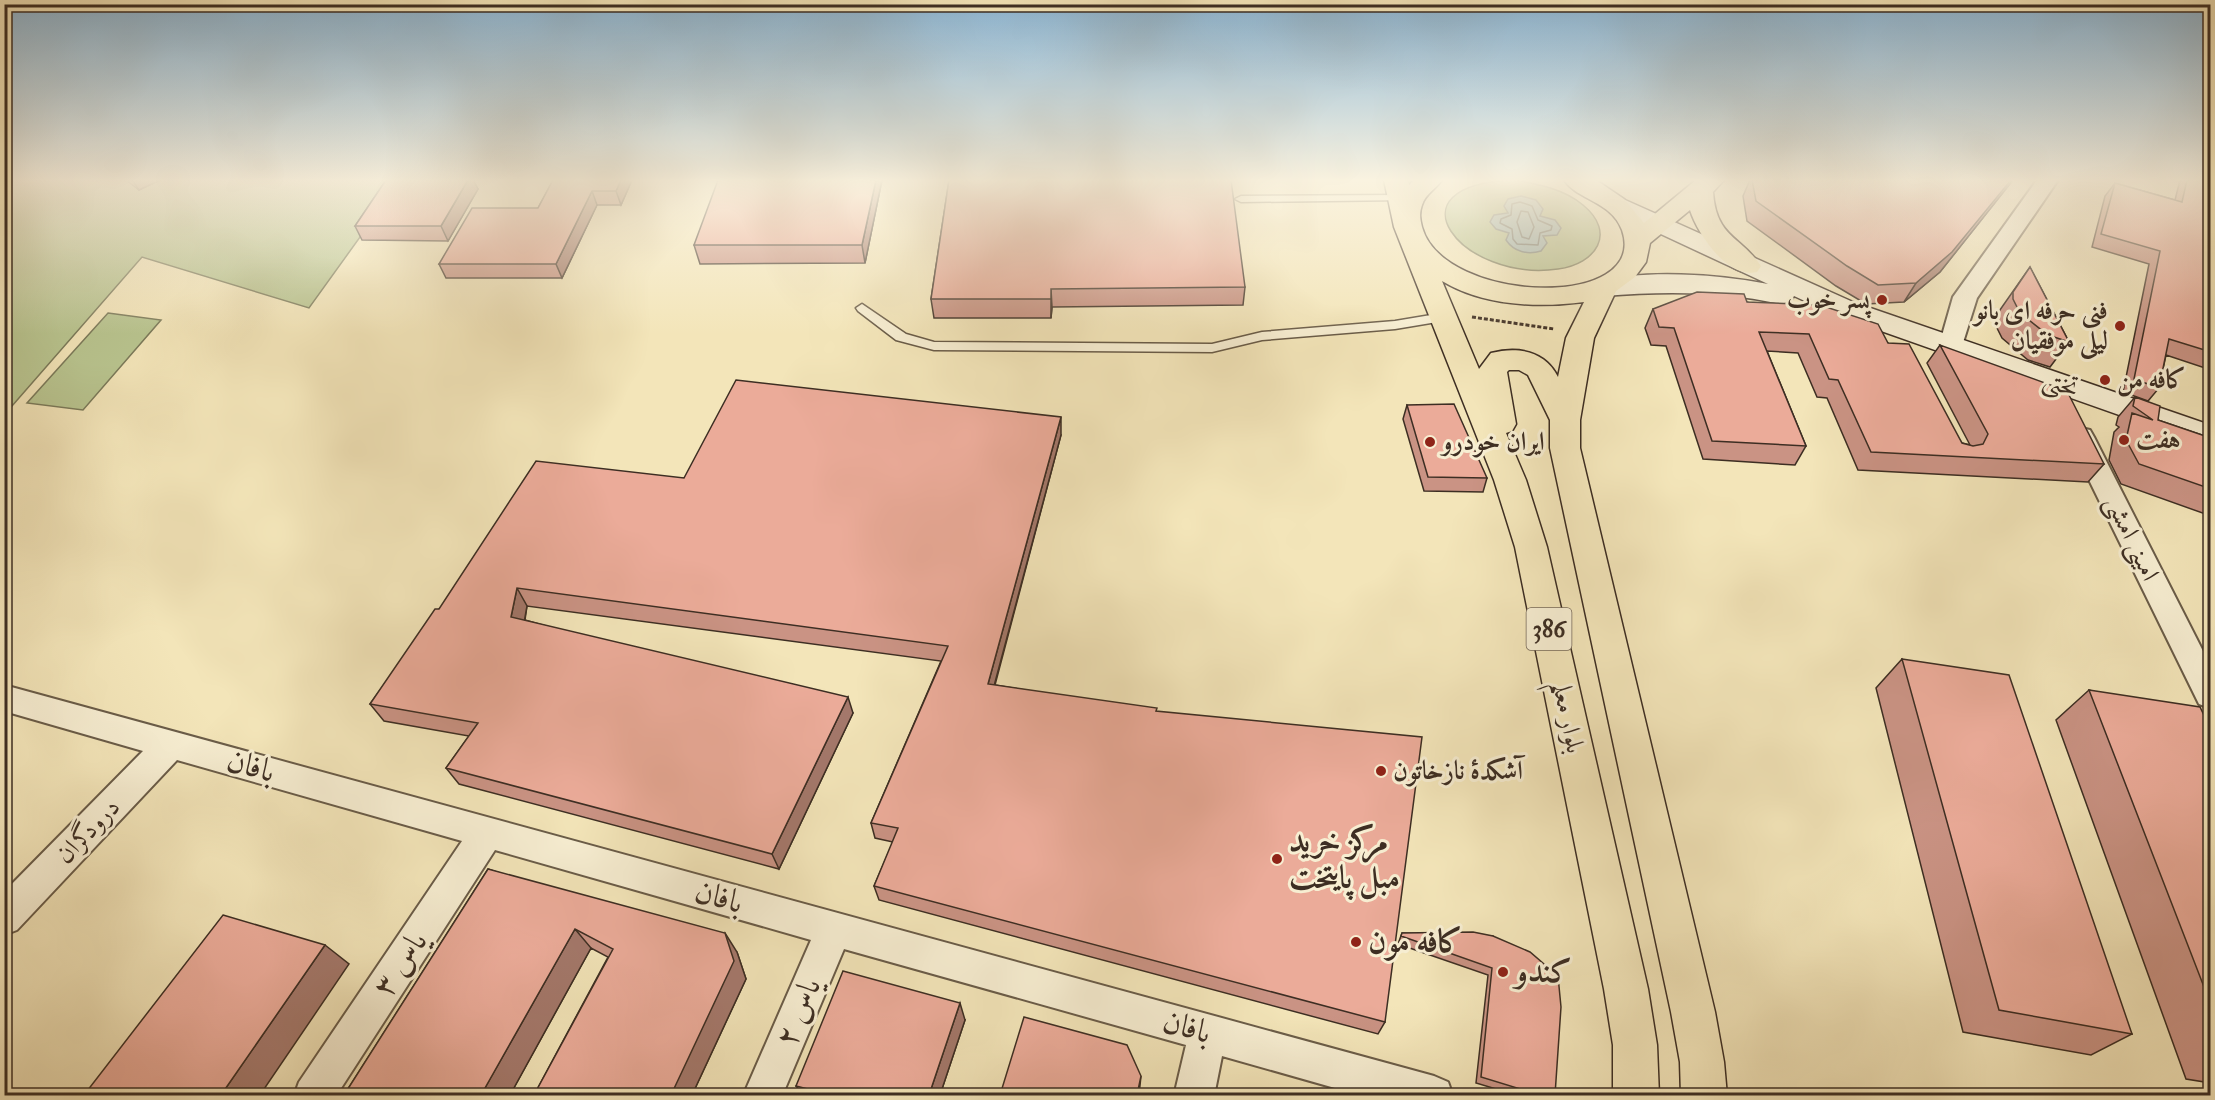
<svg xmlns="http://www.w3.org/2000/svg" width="2215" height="1100" font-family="'IM FELL Double Pica',Amiri,serif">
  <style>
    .green { fill: #b9c590; stroke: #7b7a5a; stroke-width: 1.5 }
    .water { fill: #a2bcbb; stroke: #7a837e; stroke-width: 1.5 }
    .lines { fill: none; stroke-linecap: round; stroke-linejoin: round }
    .shore { stroke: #70756f; stroke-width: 1.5 }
    .lane-casing { stroke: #6a5c48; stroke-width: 3 }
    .street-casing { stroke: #6a5c48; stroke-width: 4 }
    .secondary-casing { stroke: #3d2e23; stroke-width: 3 }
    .primary-casing { stroke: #3d2e23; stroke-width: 3 }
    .path { stroke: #3d2e23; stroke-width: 3; stroke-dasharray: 4 2; stroke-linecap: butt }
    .lane { fill: #f7eed2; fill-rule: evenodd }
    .street { fill: #f7eed2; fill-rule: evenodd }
    .secondary { fill: #f7eed2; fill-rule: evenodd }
    .primary { fill: #f3e5b9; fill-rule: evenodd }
    .wall { fill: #ca9384; stroke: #3d2e23; stroke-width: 1.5 }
    .shaded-wall { fill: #a4786b; stroke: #3d2e23; stroke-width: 1.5 }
    .building { fill: #ebab99; stroke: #3d2e23; stroke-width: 1.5 }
    .poi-dot { fill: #8f2418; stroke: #f7eed2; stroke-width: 2 }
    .labels { text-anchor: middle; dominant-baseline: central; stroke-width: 6; stroke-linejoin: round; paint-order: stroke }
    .shield { fill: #f7eed2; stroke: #756858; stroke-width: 1.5 }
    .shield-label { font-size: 24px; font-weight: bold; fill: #3d2e23 }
    .poi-label { font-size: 26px; font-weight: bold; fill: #3d2e23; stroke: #f7eed2; text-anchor: start }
    .street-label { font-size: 26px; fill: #3d2e23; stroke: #f7eed2 }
    .near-street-label { font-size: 32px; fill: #3d2e23; stroke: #f7eed2 }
    .near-poi-label { font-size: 32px; font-weight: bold; fill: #3d2e23; stroke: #f7eed2; text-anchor: start }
  </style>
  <rect width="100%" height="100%" fill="#f3e5b9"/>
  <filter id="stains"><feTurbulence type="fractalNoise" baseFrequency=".00333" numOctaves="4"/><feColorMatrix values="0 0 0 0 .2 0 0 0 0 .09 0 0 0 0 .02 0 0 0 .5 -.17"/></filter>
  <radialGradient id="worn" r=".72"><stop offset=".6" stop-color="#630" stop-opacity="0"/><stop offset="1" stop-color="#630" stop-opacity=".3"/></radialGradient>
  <path class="green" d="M5 180H401L309 308 142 257 5 414Z
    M1515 180C1538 184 1564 189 1583 205 1617 233 1596 264 1558 269 1462 283 1383 184 1515 180Z
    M108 313 161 320 83 410 27 403Z"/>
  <path class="water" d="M1521 196 1536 200 1543 209 1540 216 1555 220 1561 228 1557 235 1543 236 1547 243 1541 251C1528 255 1514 252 1506 240L1509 233 1496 229 1490 222 1494 215 1508 213 1504 206 1508 199Z"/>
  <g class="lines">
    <path class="shore" d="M1520 202 1532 206 1538 220 1552 226 1551 230 1540 233 1538 245 1517 244 1513 239 1512 229 1500 223 1501 219 1511 215 1512 204Z
      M1521 211 1528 212 1534 227 1529 239 1522 237 1517 222Z"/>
    <defs>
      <path id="lane" d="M1400 195 1406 198 1404 200 1241 202 1235 199 1241 196Z
        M862 304 906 334 934 342 1212 344 1262 332 1395 321 1443 313 1449 317 1443 321 1395 329 1262 340 1212 352 934 350 896 340 858 311 856 308Z"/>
      <path id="street" d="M2037 180H2058L1977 298 1960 352 1951 354 1942 352 1939 346 1953 297Z
        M2081 428 2090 430 2094 437 2210 665V708L2199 704 2068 437 2072 430Z
        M4 685 1434 1076 1448 1082 1453 1096H1363L1222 1056 1214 1096H1174L1186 1045 844 949 782 1096H743L811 940 495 850 336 1096H294L299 1082 462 841 177 760 17 930 4 935V892L143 751 4 711Z"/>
      <path id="secondary" d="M1614 195 1853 302 2210 425V447L1833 314 1794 296 1791 301 1781 304C1722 291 1664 291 1604 296L1594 294 1591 288 1594 282C1645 269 1717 274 1768 284L1605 208 1601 203 1605 198Z"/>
      <path id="primary" d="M1384 180H1408L1409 185 1414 180H1442C1436 189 1425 194 1422 205 1419 213 1420 219 1422 227 1443 304 1650 311 1622 230 1611 201 1577 200 1564 180H1596L1624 199 1644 223 1696 180H1724L1713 192C1716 238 1741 236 1761 266L1757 272C1728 279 1698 235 1690 210L1650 243 1646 262 1635 277 1616 291 1594 338 1580 420V448L1715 1012 1724 1062 1727 1096H1681L1680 1062 1671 1012 1550 448V420L1528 375 1519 370H1509L1507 372 1516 424 1512 431 1506 433 1526 480 1547 547 1648 989 1657 1045 1659 1096H1613V1045L1604 989 1515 547 1494 480 1394 227ZM1442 281C1483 306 1538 308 1584 302L1566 338 1558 377C1545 351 1518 346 1491 353L1479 369Z"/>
    </defs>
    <use href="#lane" class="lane-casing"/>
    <use href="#street" class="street-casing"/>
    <use href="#secondary" class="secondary-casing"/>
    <use href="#primary" class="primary-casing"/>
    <path class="path" d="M1472 317 1554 329"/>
    <use href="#lane" class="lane"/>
    <use href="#street" class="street"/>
    <use href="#secondary" class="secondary"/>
    <use href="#primary" class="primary"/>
  </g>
  <path class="wall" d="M126 180H160L139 190Z
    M386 180H473L478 189 448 241 362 240 355 226Z
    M553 180H632L621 205H597L562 278H446L439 264 538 208Z
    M882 180 865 263 700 264 694 245Z
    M949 180 1245 287 1243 305 1052 307 1051 318H934L931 299Z
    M1750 180H2013L1940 272 1904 302 1866 304 1836 286 1747 221 1743 196Z
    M2180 180H2211V370L2166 355 2159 388 2148 401 2123 392 2149 264 2092 247 2105 196 2115 183 2175 200Z
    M2030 267 2069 342 2050 367 2028 360 2002 338 1995 324V317Z
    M1747 302 1888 343 1962 443 1970 445 1927 363 1940 345 2104 464 2088 482 1858 470 1827 398 1817 397 1798 353 1767 351 1806 446 1795 465 1703 459 1666 346 1651 345 1645 328 1653 309Z
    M2135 397 2158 420 2211 438V516L2121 484 2109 460 2114 432 2119 427 2116 425 2118 417Z
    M1407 405 1487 478 1483 492 1424 491 1403 419Z
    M1061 435 995 685 1156 711 1385 1022 1378 1034 879 900 874 886 893 842 875 838 871 823 941 661 527 606 525 620 853 713 779 869 459 784 446 768 469 736 384 721 370 704 439 609 684 478Z
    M1902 659 2132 1034 2091 1055 1963 1032 1876 688Z
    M2089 690 2211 730V1083L2186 1079 2056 720Z
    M488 869 737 952 746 979 692 1095H534L608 957 591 948 510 1095H344Z
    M1402 933 1493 936 1555 1095H1516L1476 1083 1488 975 1398 944Z
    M965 1020 940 1095H803L796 1086Z"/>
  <path class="shaded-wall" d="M132 180H160L139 190Z
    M468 180H473L478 189 448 241 441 226Z
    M621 180H632L621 205 616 191Z
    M876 180H882L865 263 862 245Z
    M2011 180H2013L1940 272 1904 302 1916 283Z
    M592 191 597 205 562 278 556 264Z
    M1051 289 1052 307 1051 318Z
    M1061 417V435L990 701 988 684Z
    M517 588 527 606 522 634 511 617Z
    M848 697 853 713 779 869 772 854Z
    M575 929 591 948 510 1095H481Z
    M725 933 737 952 746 979 692 1095H671Z
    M325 945 349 964 260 1095H221Z
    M960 1003 965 1020 940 1095H929Z
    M1141 1076 1139 1095H1137Z"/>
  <path class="building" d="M386 180H468L441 226H355Z
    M553 180H621L616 191H592L556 264H439L472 208H538Z
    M718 180H876L862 245H694Z
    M949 180H1231L1245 287 1051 289V299H931Z
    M1752 180H2011L1952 252 1916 283 1878 285 1847 266 1756 201Z
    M2187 180H2211V352L2169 339 2159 388 2134 379 2160 251 2101 234 2115 183 2182 202Z
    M2030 267 2069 342 2048 335 2020 313 2013 299V292Z
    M1697 292 1744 294 1747 302 1820 305 1878 324 1888 343 1909 344 1962 443 1973 446 1983 444 1988 434 1940 345 2067 391 2104 464 1871 452 1838 380 1829 379 1809 334 1759 332 1806 446 1712 441 1674 328 1659 327 1653 309Z
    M736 380 1061 417 988 684 1157 708 1156 711 1422 737 1385 1022 874 886 898 828 871 823 948 646 517 588 511 617 848 697 772 854 446 768 478 723 370 704 435 609H439L536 461 684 478Z
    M2135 397 2160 406 2158 420 2211 438V489L2139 464 2126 440 2132 413 2153 420 2133 406Z
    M1454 404 1487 478 1428 477 1407 405Z
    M1902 659 2009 675 2132 1034 1999 1010Z
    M2089 690 2200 707 2211 730V1005Z
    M488 869 725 933 734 961 671 1095H534L613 949 575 929 481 1095H344Z
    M223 915 325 945 221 1095H84Z
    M1473 932 1493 936 1530 952 1558 976 1561 1007 1555 1095H1540L1481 1077 1492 968 1401 936 1402 933Z
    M843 971 960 1003 929 1095H831L796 1086Z
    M1024 1017 1127 1045 1141 1076 1137 1095H1000Z"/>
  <linearGradient id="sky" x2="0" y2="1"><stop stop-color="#8cb7d6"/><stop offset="0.54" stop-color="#faf3e0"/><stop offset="1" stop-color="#faf3e0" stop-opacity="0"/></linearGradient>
  <rect width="2215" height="334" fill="url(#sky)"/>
  <g class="poi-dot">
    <circle cx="1882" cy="300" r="6"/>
    <circle cx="2120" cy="326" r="6"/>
    <circle cx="2105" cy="380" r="6"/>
    <circle cx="2124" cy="440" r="6"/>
    <circle cx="1430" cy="442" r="6"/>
    <circle cx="1381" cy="771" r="6"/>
    <circle cx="1277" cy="859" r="6"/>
    <circle cx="1356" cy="942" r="6"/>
    <circle cx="1503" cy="972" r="6"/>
  </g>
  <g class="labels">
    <rect class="shield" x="1526.5" y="608" width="45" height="42" rx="4.5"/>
    <g class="shield-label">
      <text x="1549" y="629">386</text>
    </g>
    <g class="poi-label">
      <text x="1870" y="300" text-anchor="end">پسر خوب</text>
      <text x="2108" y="311" text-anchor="end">فنی حرفه ای بانو<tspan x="2108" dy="30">لیلی موفقیان</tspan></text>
      <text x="2117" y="380">کافه من</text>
      <text x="2136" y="440">هفت</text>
      <text x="1442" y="442">ایران خودرو</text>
      <text x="1393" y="771">آشکدهٔ نازخاتون</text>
    </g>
    <g class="street-label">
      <text transform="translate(2061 384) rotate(19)">تختی</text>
      <text transform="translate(2132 538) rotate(64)">امینی امشی</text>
      <text transform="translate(1568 717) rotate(78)">بلوار معلم</text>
      <text transform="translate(88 831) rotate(-46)">درودگران</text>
    </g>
    <g class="near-street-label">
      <text transform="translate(251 766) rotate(16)">بافان</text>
      <text transform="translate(719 897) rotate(16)">بافان</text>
      <text transform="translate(400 964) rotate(-56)">یاس ۳</text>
      <text transform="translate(798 1012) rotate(-67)">یاس ۲</text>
      <text transform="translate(1187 1027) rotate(16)">بافان</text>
    </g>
    <g class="near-poi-label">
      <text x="1289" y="841">مرکز خرید<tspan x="1289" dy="37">مبل پایتخت</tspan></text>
      <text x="1368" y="942">کافه مون</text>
      <text x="1515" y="972">کندو</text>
    </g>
  </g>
  <rect width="2215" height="1100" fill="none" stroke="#f3e5b9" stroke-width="24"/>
  <rect x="6" y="6" width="2203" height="1088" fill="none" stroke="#3d2e23" stroke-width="3"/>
  <rect x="12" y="12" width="2191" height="1076" fill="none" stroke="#3d2e23" stroke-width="1.5"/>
  <rect width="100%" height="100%" filter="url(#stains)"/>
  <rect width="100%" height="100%" fill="url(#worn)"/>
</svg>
